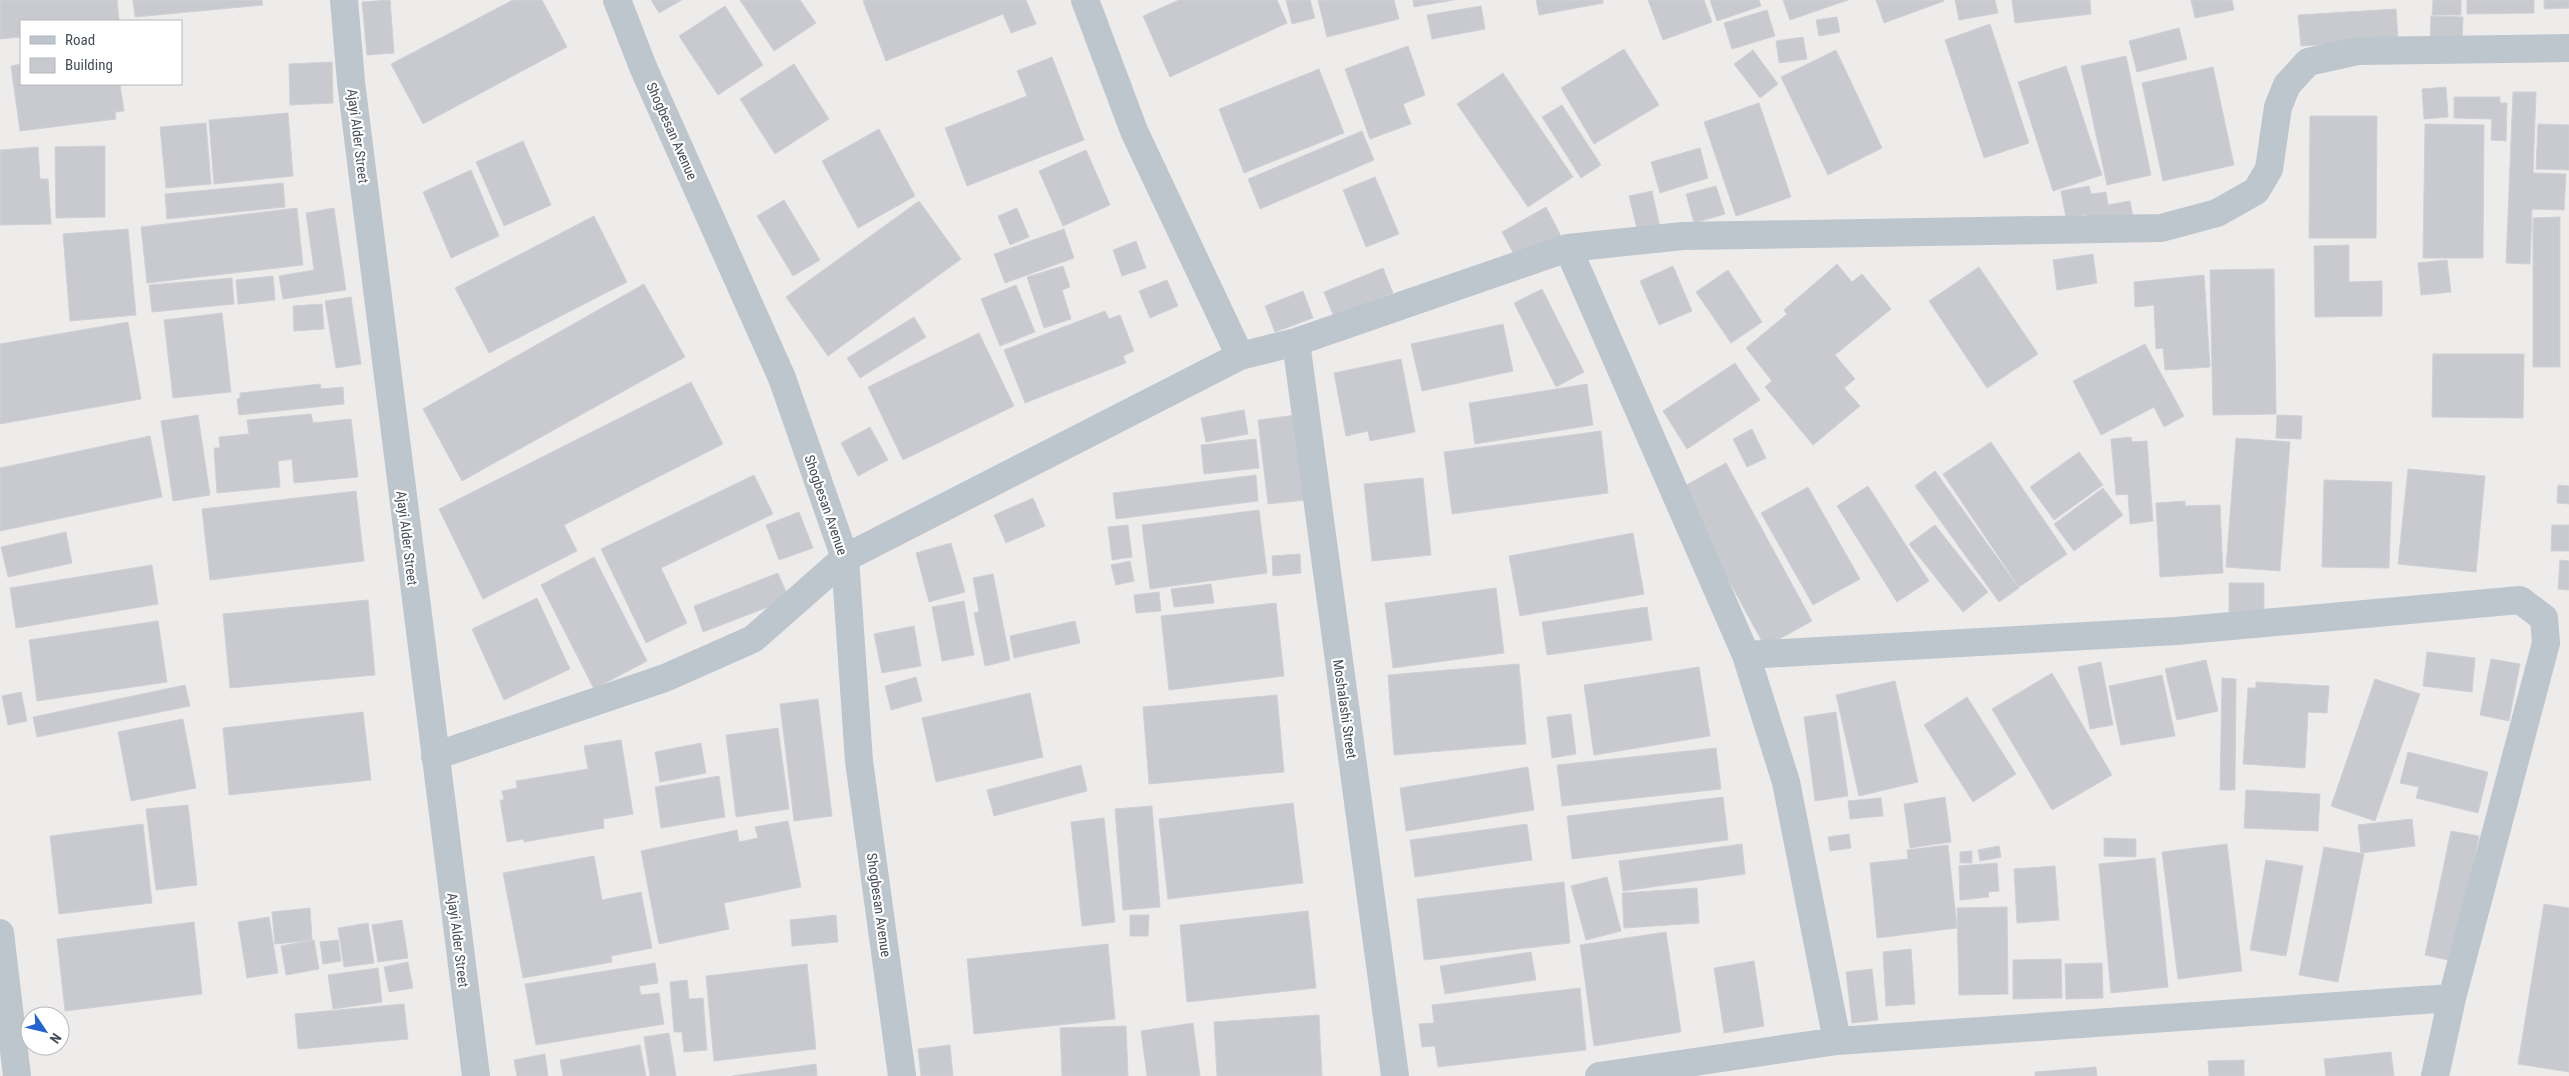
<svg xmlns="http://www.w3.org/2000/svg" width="2569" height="1076" font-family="'Roboto Condensed',sans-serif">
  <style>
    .building { fill: #c8cad0; stroke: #cfd1d7 }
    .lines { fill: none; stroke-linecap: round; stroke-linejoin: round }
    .minor { stroke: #bdc5cd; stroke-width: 28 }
    .labels { text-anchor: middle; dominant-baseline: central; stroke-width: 4.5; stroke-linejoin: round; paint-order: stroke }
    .street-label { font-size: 14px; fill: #454d57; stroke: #fff }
  </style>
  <rect width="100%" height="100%" fill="#eeebeb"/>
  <path class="building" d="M0 0H117L119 21H21V37L0 39Z
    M133 0H262L263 5 135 17Z
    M390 0 394 53 367 55 362 2Z
    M513 0H542L567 47 423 124 391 64Z
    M651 0H682L659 13Z
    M740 0H800L816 23 774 51Z
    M866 0H1026L1036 24 1011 33 1003 14 886 61 863 1Z
    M1179 0H1277L1287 23 1170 77 1143 16Z
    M1286 0H1310L1315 18 1292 24Z
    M1318 0H1394L1399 19 1327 37Z
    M1413 0H1454L1414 7Z
    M1536 0H1603V3L1539 15Z
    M1648 0H1704L1712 22 1663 40Z
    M1710 0H1759L1761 6 1717 21Z
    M1783 0H1848L1790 20Z
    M1876 0H1944V1L1884 23Z
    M1955 0H1995L1998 13 1959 20Z
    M2012 0H2090L2091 14 2015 23Z
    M2191 0H2232L2234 10 2195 18Z
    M2433 0H2461V15H2432Z
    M2467 0H2534V13L2467 14Z
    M2544 0H2569V8L2544 9Z
    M725 6 763 65 718 95 679 36Z
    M1481 6 1485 29 1432 39 1427 15Z
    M2396 9 2398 40 2301 46 2298 15Z
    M1767 10 1775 36 1732 49 1724 23Z
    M2431 16 2463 17 2462 44 2430 43Z
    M1837 17 1840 32 1819 36 1816 20Z
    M1990 24 2029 143 1984 158 1945 40Z
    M2179 28 2187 59 2137 72 2129 41Z
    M1803 37 1807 59 1779 63 1776 41Z
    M1408 46 1425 95 1403 104 1411 124 1370 139 1345 69Z
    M1624 49 1659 105 1594 144 1561 88Z
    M1753 50 1778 84 1760 98 1734 64Z
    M1836 50 1882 148 1828 175 1781 77Z
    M2126 56 2151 175 2107 185 2081 66Z
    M1052 57 1084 140 967 186 945 128 1027 96 1017 71Z
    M332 62 333 103 290 105 289 64Z
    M21 64V84H120L124 111 115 112 116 119 20 131 11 66Z
    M794 64 829 119 775 154 740 99Z
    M2066 66 2102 175 2053 191 2018 82Z
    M2213 67 2234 165 2163 181 2142 83Z
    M1319 69 1344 133 1244 173 1219 109Z
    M1503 73 1573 177 1528 207 1457 104Z
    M2446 87 2448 117 2424 119 2422 89Z
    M2513 92H2536L2533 173 2566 174 2564 210 2532 209 2530 264 2506 263Z
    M2454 97H2500V103H2507L2506 141 2491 140 2492 119 2454 118Z
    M1759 103 1791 197 1736 216 1704 122Z
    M1562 105 1601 165 1581 178 1542 117Z
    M288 113 293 176 214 184 209 120Z
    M2310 116H2377L2376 238H2309Z
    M206 123 211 184 166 188 160 127Z
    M2425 124 2484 125 2483 258H2423Z
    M2538 124 2569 125V170L2536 169Z
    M879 129 915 196 858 228 822 161Z
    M1362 131 1374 160 1260 209 1248 179Z
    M523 141 551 205 504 226 476 162Z
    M105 146V217L56 218 55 147Z
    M38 147 40 179H48L51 224 0 225V150Z
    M1700 148 1708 178 1660 193 1651 162Z
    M1086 150 1110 205 1063 226 1039 171Z
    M471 170 499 236 451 258 423 192Z
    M1375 177 1399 234 1366 247 1343 190Z
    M283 183 285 207 167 219 165 194Z
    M1716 186 1725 214 1694 223 1686 194Z
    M2089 186 2091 194 2106 192 2108 205 2130 201 2133 218 2089 226 2086 214 2066 218 2061 191Z
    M1652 191 1660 227 1638 233 1629 196Z
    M784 200 820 260 793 276 757 216Z
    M919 201 961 259 828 356 786 297Z
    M1546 207 1561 236 1517 260 1502 232Z
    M297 208 303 265 147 283 141 227Z
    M334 208 346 290 283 299 279 276 314 270 306 213Z
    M1017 208 1029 237 1010 245 998 216Z
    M594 216 627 282 489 353 455 288Z
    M2560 217V367H2533V218Z
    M128 229 136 315 70 321 63 234Z
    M1064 229 1074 258 1005 283 994 254Z
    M1136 241 1146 268 1122 276 1113 250Z
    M2349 245V282L2382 281V316L2315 317 2314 246Z
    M2093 254 2097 283 2057 290 2053 260Z
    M2447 260 2451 292 2421 295 2418 263Z
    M1837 264 1852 282 1862 274 1891 309 1835 355 1855 379 1844 388 1860 406 1813 445 1765 387 1772 381 1746 348 1787 314 1784 310Z
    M1063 266 1070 287 1062 290 1071 319 1044 328 1027 277Z
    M1673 266 1692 311 1659 325 1640 281Z
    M1979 267 2038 354 1987 388 1929 301Z
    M1383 268 1393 293 1334 317 1324 292Z
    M2274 269 2276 414 2213 415 2210 270Z
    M1728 270 1762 322 1731 343 1696 292Z
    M2204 275 2210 367 2165 370 2163 348 2156 349 2154 305 2135 307 2134 282Z
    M273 276 275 300 238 304 236 280Z
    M232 278 234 304 152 312 149 285Z
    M1167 280 1178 306 1150 318 1139 291Z
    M644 284 685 357 462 481 423 409Z
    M1016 285 1035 332 1000 346 981 299Z
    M1542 289 1584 372 1556 387 1514 303Z
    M1303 291 1313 318 1275 332 1265 306Z
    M351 297 361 364 336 368 325 301Z
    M322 304 324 329 294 331 293 306Z
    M1105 311 1109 319 1120 315 1134 351 1123 356 1126 363 1025 403 1004 350Z
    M222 313 231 392 173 398 164 320Z
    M914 317 926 337 860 378 847 358Z
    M128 322 141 399 0 424V344Z
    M1503 324 1513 371 1422 391 1411 344Z
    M979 333 1014 406 903 460 868 387Z
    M2145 344 2184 416 2164 427 2154 407 2101 435 2073 381Z
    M2433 354H2524L2523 418 2432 417Z
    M1401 359 1415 432 1370 441 1368 431 1346 436 1334 373Z
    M1735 363 1760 400 1687 449 1663 411Z
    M691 382 723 444 564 525 577 551 483 599 439 509Z
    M320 384 321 389 343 387 344 404 239 415 237 399 240 398V393Z
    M1587 384 1593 425 1475 444 1469 403Z
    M1244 410 1248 434 1206 442 1201 418Z
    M311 414 313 423 351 419 358 477 294 483 292 459 278 461 280 487 217 493 214 448H220L219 437 249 434 247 420Z
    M198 415 210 495 173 501 161 421Z
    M1296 415 1306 500 1268 504 1258 420Z
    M2277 415 2302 416 2301 439 2276 438Z
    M870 427 888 460 858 476 841 443Z
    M1752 429 1766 458 1747 467 1733 439Z
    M1601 431 1608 493 1452 514 1444 452Z
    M150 436 162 497 0 531V468Z
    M2131 437 2132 442 2147 441 2153 521 2130 524 2128 494 2116 495 2111 439Z
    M2236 438 2290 442 2280 571 2226 567Z
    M1256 439 1259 468 1204 474 1201 445Z
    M1991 442 2067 554 2019 587 1943 474Z
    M2079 452 2103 485 2054 520 2030 487Z
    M1726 463 1812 621 1765 647 1679 489Z
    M2408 469 2485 476 2476 572 2398 564Z
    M1935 471 2019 588 1999 602 1915 486Z
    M754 475 773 514 661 568 687 623 646 643 601 549Z
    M1256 475 1258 501 1116 519 1113 493Z
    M1423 478 1431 555 1372 561 1364 484Z
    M2324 480 2392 482 2389 568 2322 567Z
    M2558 485 2569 486V504L2557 503Z
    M1868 486 1929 581 1897 602 1837 506Z
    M1808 487 1860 579 1813 605 1761 513Z
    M2103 488 2123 515 2074 551 2054 524Z
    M356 491 364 561 210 580 202 509Z
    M1033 498 1045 526 1006 543 994 515Z
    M2185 501V506L2220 505 2223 573 2160 577 2156 503Z
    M1259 510 1267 573 1150 589 1142 525Z
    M799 512 813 548 779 560 766 525Z
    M1128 525 1132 557 1112 560 1108 527Z
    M1935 525 1988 592 1963 612 1909 544Z
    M2552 525H2569V551H2551Z
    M66 532 72 563 8 577 1 547Z
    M1633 533 1644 594 1520 616 1509 556Z
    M951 543 965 592 929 602 916 553Z
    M1300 554 1301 573 1273 576 1272 556Z
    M594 557 647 661 594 689 541 585Z
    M2560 560 2569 561V590L2558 589Z
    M1130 561 1134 581 1116 585 1111 565Z
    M152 565 158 604 16 628 10 588Z
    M778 573 789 599 703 632 694 606Z
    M993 574 1010 660 985 666 974 613 979 612 973 578Z
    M2229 583H2264V612H2229Z
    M1211 584 1214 603 1174 607 1171 589Z
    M1496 588 1504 653 1393 668 1385 603Z
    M1159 592 1161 611 1136 613 1134 595Z
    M537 598 570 669 504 700 472 629Z
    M368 600 375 675 230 688 223 614Z
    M964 601 974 655 942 661 932 607Z
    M1276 603 1284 676 1169 690 1161 616Z
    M1647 607 1652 640 1547 655 1542 622Z
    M158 621 167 682 37 701 29 640Z
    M1075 621 1080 643 1014 658 1010 636Z
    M914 626 921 666 882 673 874 634Z
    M2427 652 2475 658 2472 692 2423 686Z
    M2491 659 2520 664 2509 721 2480 715Z
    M2206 660 2218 711 2177 720 2165 669Z
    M2101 662 2113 725 2090 729 2078 667Z
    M1519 664 1526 744 1394 755 1388 675Z
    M1699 667 1710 736 1594 755 1584 685Z
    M2052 673 2112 775 2052 810 1992 709Z
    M2162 675 2175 736 2121 745 2109 686Z
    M916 677 922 701 891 710 885 686Z
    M2222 678 2236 679 2235 790H2220Z
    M2375 679 2420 694 2375 821 2331 806Z
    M1895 681 1918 782 1859 796 1836 695Z
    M2256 682 2329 686 2327 713 2308 712 2305 768 2243 764 2248 688H2256Z
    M185 685 190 706 37 737 33 717Z
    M21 692 27 721 8 725 2 696Z
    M1030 693 1043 757 936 782 922 718Z
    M1277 695 1284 772 1149 784 1143 707Z
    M1967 697 2016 774 1973 802 1924 725Z
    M818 699 832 816 794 821 780 704Z
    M363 712 371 780 229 795 223 728Z
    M1836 712 1848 796 1815 801 1804 717Z
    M1571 714 1576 754 1552 758 1547 717Z
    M183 719 196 788 131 801 118 732Z
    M778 728 789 809 736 817 726 735Z
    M621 740 633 814 603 819 604 828 524 842V839L507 842 500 800H504L502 791 517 788 516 781 588 769 584 746Z
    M701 743 706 773 660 782 655 752Z
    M1716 748 1721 789 1562 806 1557 765Z
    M2408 752 2488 772 2478 813 2416 798 2419 787 2400 783Z
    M1081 765 1087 791 994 816 987 790Z
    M1528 767 1534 810 1406 831 1400 788Z
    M719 776 725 817 661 828 655 787Z
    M2246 790 2320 794 2318 831 2244 828Z
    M1723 797 1728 840 1572 859 1567 816Z
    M1945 797 1951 842 1910 848 1904 804Z
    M1881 798 1883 816 1850 819 1848 801Z
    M1293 803 1303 883 1168 899 1159 819Z
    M188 805 197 885 156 890 146 809Z
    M1152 806 1160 907 1123 910 1115 809Z
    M1104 818 1115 922 1082 926 1071 822Z
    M2412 819 2415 846 2361 853 2358 825Z
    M788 821 801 887 724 903 729 929 659 944 641 851 737 830 739 842 758 838 755 827Z
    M143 824 152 903 59 914 50 836Z
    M1527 824 1532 860 1415 877 1410 840Z
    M2451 831 2479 836 2453 961 2425 955Z
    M1849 834 1851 848 1830 851 1828 837Z
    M2104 838 2136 839V857L2104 856Z
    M1742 844 1745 874 1623 891 1619 861Z
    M2227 844 2242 971 2178 979 2162 852Z
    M1948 845 1957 928 1877 938 1870 863 1908 859 1907 850Z
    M1999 846 2001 857 1980 861 1978 850Z
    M2324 847 2364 854 2338 982 2299 975Z
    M1972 851V863H1960V852Z
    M594 856 602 900 641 892 652 948 611 956 612 962 523 978 503 873Z
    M2155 858 2168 987 2111 993 2099 864Z
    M2266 860 2303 866 2286 956 2250 950Z
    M1997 863 1999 891 1988 892 1989 897 1960 900 1959 866Z
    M2055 866 2059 920 2017 923 2014 869Z
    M1607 877 1621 931 1586 940 1571 886Z
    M1564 882 1570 943 1424 960 1417 899Z
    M1697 888 1699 923 1624 928 1622 893Z
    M2544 904 2569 908V1072L2518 1064Z
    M2007 907 2008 994 1959 995 1957 908Z
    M310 908 312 940 275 944 272 912Z
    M1308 911 1316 988 1187 1002 1180 925Z
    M836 915 838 942 792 946 790 920Z
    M1130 915H1149L1148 936H1130Z
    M269 917 278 973 247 978 238 922Z
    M402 920 408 958 378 962 372 925Z
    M194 922 202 994 65 1011 57 939Z
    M368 923 374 963 344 967 338 928Z
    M1666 932 1681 1032 1594 1046 1580 945Z
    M314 940 319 969 286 975 281 946Z
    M338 940 341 961 323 964 320 942Z
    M1108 944 1115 1019 974 1034 967 959Z
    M1911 949 1915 1004 1886 1006 1883 952Z
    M1531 952 1536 980 1445 994 1440 966Z
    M2061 959 2062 998 2013 999V960Z
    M1754 961 1764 1026 1724 1033 1714 968Z
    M408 962 413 988 389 992 384 967Z
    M655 963 658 983 639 986 641 995 659 993 664 1024 536 1045 525 984Z
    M2102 963 2103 998 2066 999 2065 964Z
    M807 964 816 1049 714 1061 706 976Z
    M378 968 382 1002 333 1009 328 975Z
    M1872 969 1878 1020 1852 1023 1846 972Z
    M687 980 689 999 703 998 707 1050 684 1052 682 1032H674L670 982Z
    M1580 988 1586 1050 1438 1067 1435 1046 1422 1047 1419 1024 1434 1023 1432 1005Z
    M404 1004 408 1039 298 1049 295 1014Z
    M1319 1015 1322 1076H1217L1214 1022Z
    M1193 1023 1200 1076H1147L1141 1031Z
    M1126 1026 1128 1076H1062L1060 1028Z
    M669 1033 676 1076H650L644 1037Z
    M640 1045 646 1076H563L560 1060Z
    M950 1045 953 1076H921L918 1049Z
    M2391 1052 2394 1076H2326L2324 1059Z
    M545 1054 548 1076H517L514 1060Z
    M2244 1060V1076H2209L2208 1061Z
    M816 1064 817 1076H732Z
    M2096 1067 2097 1076H2035V1072Z"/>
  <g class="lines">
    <path class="minor" d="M344 0 351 82 476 1076
      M617 0 643 67 782 378 845 558 859 761 902 1076
      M1085 0 1134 131 1240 356
      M1568 248 1746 655 1786 782 1837 1041
      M1296 342 1395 1076
      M1746 655 2176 631 2520 600 2544 618 2546 643 2452 998 2435 1076
      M435 756 665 678 753 639 845 558 1240 356 1296 342 1568 248 1683 236 2161 228 2217 213 2256 191 2269 169 2278 107 2287 85 2308 62 2357 51 2569 48
      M0 933 17 1076
      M1599 1076 1837 1041 2452 998"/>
  </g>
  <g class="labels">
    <g class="street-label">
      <text transform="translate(672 131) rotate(66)">Shogbesan Avenue</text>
      <text transform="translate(358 136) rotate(83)">Ajayi Alder Street</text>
      <text transform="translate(826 505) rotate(71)">Shogbesan Avenue</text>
      <text transform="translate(407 538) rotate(83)">Ajayi Alder Street</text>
      <text transform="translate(1345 709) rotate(82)">Moshalashi Street</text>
      <text transform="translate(879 905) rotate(82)">Shogbesan Avenue</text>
      <text transform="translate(458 940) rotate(83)">Ajayi Alder Street</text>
    </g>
  </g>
  <rect x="20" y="20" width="162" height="65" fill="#ffffff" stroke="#b5b8bc"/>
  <rect x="30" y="36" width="25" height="8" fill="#bdc5cd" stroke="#b5b8bc"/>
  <text x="65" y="45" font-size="15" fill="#454d57">Road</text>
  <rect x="30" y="58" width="25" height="15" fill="#c8cad0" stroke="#b5b8bc"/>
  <text x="65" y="70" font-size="15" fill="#454d57">Building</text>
  <g transform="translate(45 1031) rotate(125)"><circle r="24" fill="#ffffff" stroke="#b5b8bc"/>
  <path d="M0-4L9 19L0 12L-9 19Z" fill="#2364d0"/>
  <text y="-8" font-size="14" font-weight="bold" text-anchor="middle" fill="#454d57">N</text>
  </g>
</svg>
